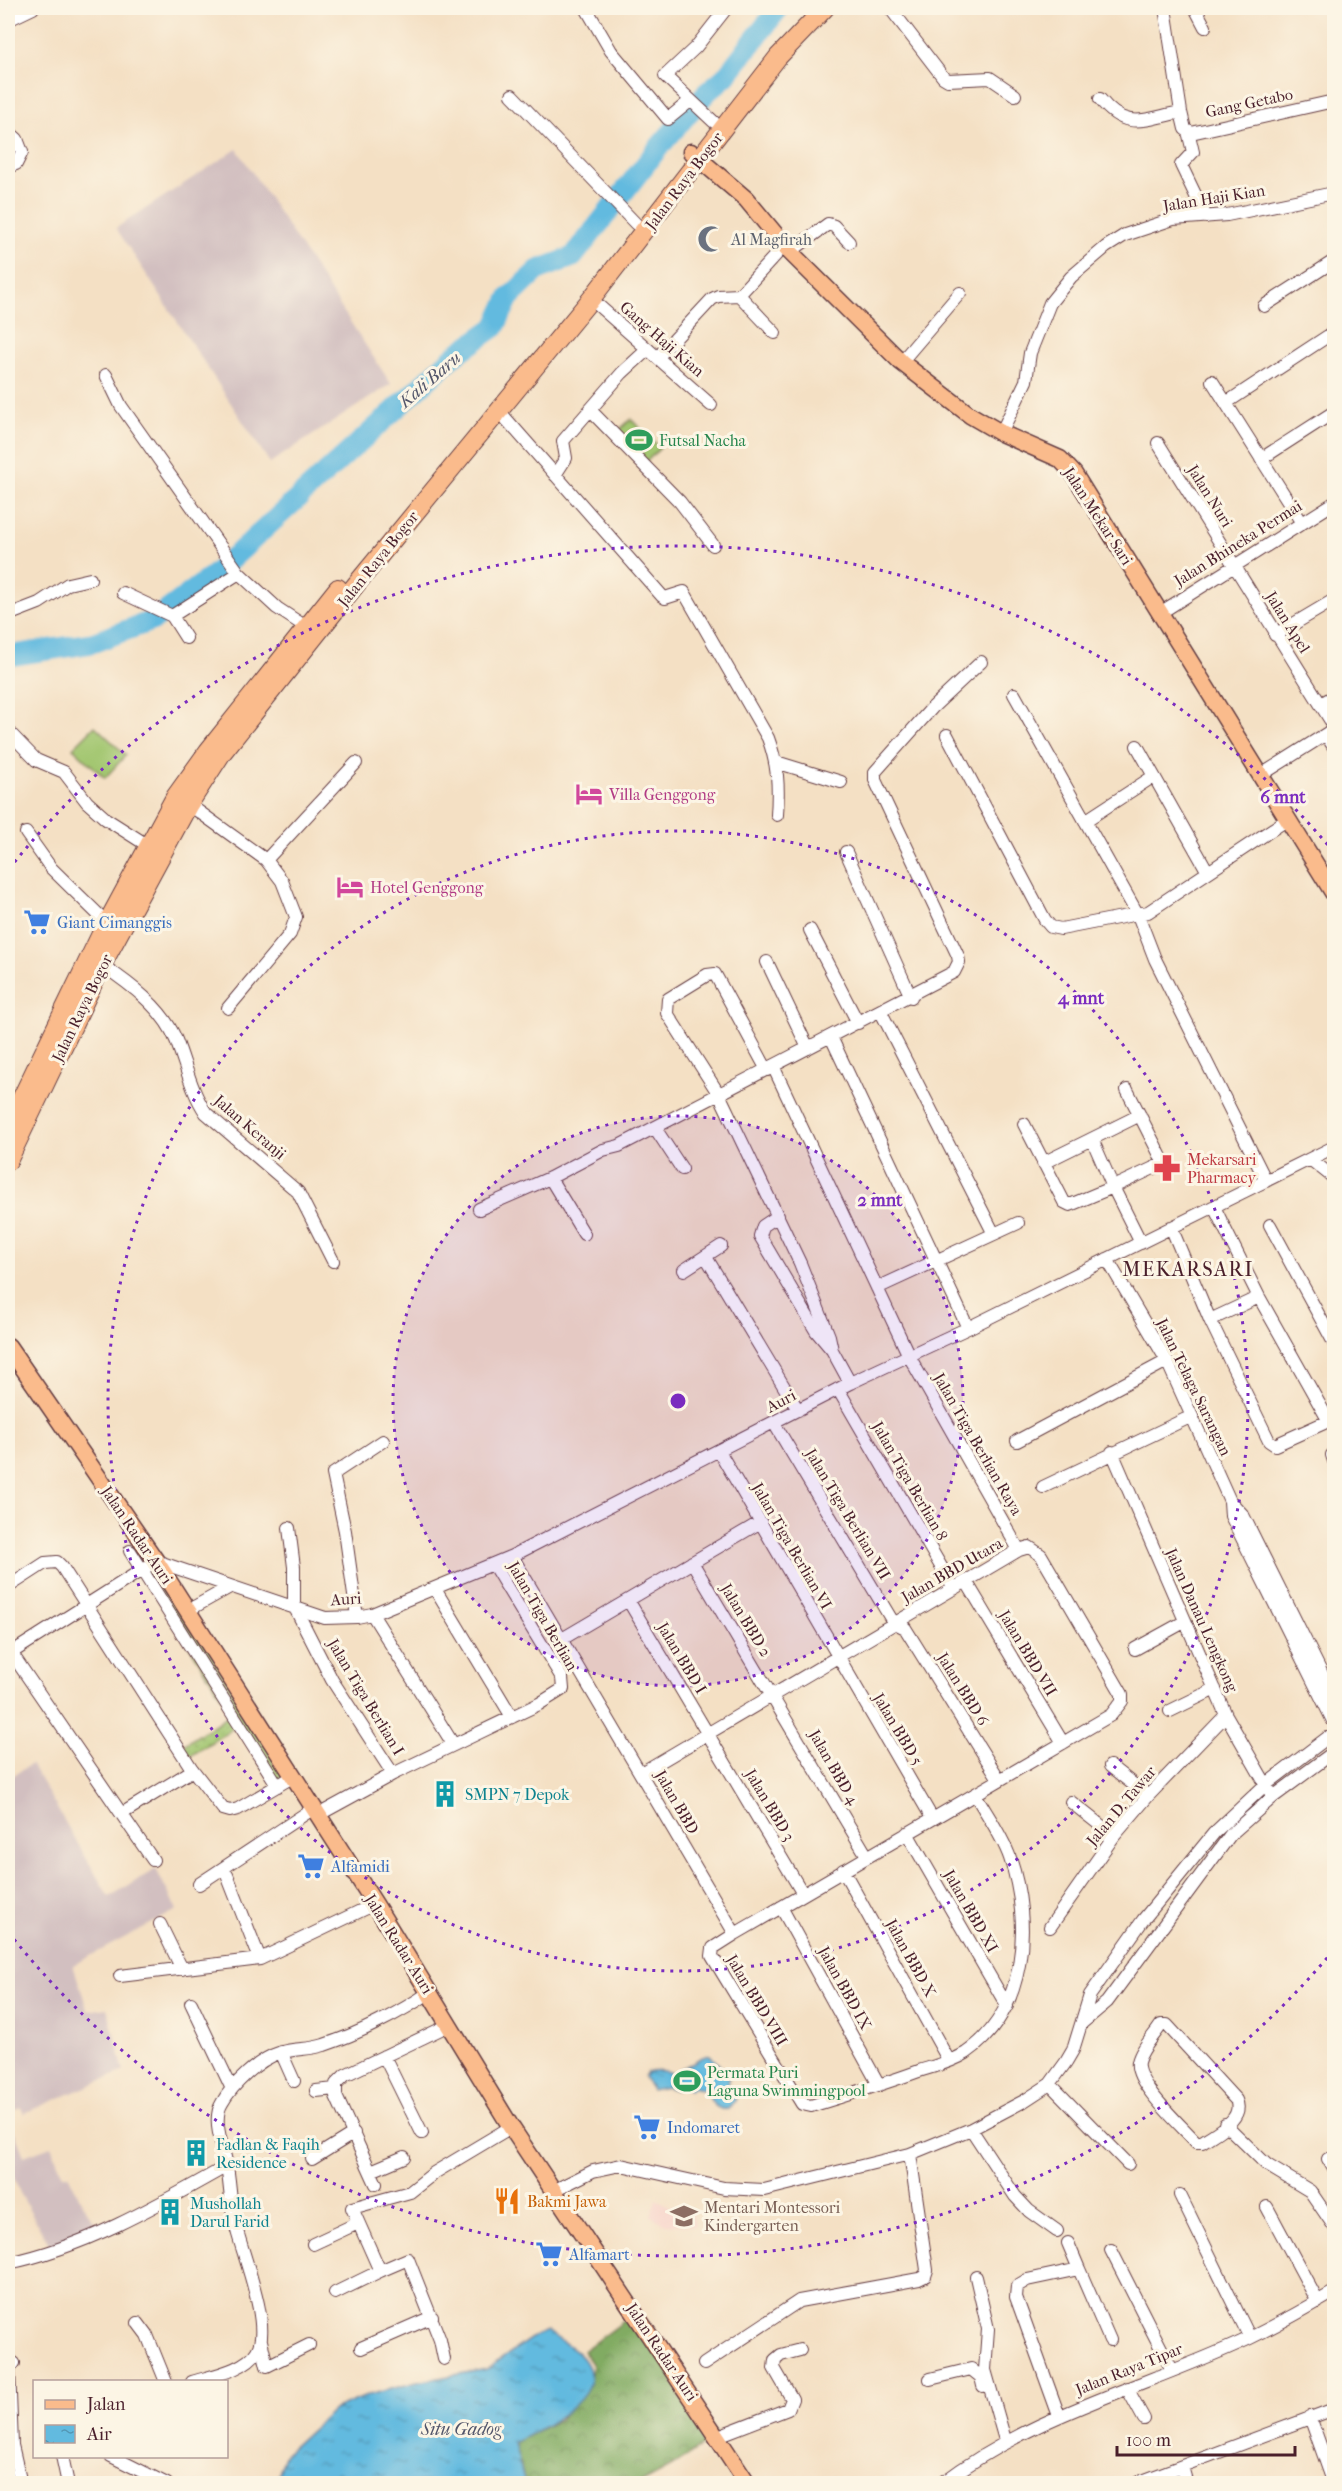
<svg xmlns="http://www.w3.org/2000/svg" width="1342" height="2491" font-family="'IM FELL French Canon',serif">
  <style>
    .built { fill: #f7d1c8 }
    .industrial { fill: #d2bfc0 }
    .grass { fill: url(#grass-dots); stroke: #76724e; stroke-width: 1.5 }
    .forest { fill: url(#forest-crowns); stroke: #666546; stroke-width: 1.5 }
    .garden { fill: #a2c670; stroke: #76724e; stroke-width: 1.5 }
    .water { fill: url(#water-ripples); stroke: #566c85; stroke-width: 1.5 }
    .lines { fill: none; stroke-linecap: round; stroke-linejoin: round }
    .river { stroke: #62badf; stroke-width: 21 }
    .minor-casing { stroke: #643c42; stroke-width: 14 }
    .major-casing { stroke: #643c42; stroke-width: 19 }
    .highway-casing { stroke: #643c42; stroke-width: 20 }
    .minor { stroke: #fff; stroke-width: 12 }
    .major { stroke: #fabb8c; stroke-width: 16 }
    .highway { stroke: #fabb8c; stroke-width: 18 }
    .ring { fill: none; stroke: #7b2cbf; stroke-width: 3; stroke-dasharray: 3 6 }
    .labels { text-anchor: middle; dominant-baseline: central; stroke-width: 6; stroke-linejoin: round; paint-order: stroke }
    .street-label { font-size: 16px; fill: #4a1f2b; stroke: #fcf5e5 }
    .worship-label { font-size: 16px; fill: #5b616d; stroke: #fcf5e5; text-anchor: start }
    .leisure-label { font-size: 16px; fill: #27864d; stroke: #fcf5e5; text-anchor: start }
    .hotel-label { font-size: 16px; fill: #b23c85; stroke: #fcf5e5; text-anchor: start }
    .shop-label { font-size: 16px; fill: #366cbe; stroke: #fcf5e5; text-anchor: start }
    .health-label { font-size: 16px; fill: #be3a42; stroke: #fcf5e5; text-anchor: start }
    .culture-label { font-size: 16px; fill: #0d838f; stroke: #fcf5e5; text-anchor: start }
    .food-label { font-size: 16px; fill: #c56008; stroke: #fcf5e5; text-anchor: start }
    .education-label { font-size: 16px; fill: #785e54; stroke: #fcf5e5; text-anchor: start }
    .water-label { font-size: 18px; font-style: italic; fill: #52556a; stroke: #fcf5e5 }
    .quarter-label { font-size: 20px; letter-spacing: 1.5px; fill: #4a1f2b; stroke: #fcf5e5 }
    .centre { fill: #7b2cbf; stroke: #fcf5e5; stroke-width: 3 }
    .ring-label { font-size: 18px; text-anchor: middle; font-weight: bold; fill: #7b2cbf; stroke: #fcf5e5; stroke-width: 6; stroke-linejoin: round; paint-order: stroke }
  </style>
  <defs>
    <pattern id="grass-dots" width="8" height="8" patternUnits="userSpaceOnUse" patternTransform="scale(1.5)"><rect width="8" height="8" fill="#a2c670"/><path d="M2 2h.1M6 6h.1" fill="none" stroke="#86a05c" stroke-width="1.8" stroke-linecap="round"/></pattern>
    <pattern id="forest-crowns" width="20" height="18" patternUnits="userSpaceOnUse" patternTransform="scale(1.5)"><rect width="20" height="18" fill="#81ab62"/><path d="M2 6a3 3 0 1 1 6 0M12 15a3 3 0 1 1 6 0" fill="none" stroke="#6c8b51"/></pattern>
    <pattern id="water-ripples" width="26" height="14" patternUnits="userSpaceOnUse" patternTransform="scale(1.5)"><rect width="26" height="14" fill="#62badf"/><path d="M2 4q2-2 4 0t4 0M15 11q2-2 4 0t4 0" fill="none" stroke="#5397b5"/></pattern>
  </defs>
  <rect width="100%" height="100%" fill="#fcf5e5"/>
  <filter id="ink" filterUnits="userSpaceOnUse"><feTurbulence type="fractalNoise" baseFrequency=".0167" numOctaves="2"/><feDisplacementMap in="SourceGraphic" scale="12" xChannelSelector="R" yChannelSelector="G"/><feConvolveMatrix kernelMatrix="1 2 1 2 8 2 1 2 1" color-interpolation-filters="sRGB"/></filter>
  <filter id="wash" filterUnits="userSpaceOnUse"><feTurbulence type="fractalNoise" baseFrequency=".008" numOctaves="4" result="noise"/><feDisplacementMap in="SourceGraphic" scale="24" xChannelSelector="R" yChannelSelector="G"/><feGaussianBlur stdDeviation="1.35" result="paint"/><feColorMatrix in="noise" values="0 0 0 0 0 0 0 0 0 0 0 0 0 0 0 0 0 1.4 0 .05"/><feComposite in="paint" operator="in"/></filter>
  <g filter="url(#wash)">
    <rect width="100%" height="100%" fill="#f4e0c4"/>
    <path class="built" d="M656 2199 669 2206 691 2208 695 2226 665 2224 651 2216Z"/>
    <path class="industrial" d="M237 149 391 384 270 463 116 228Z
      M31 1764 109 1897 156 1869 177 1910 73 1965 88 2011 107 2008 124 2071 24 2113 21 2108 8 2113V1779Z
      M8 2116 24 2156 51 2146 63 2175 68 2174 83 2205 98 2227 52 2249 20 2193 8 2163Z"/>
    <path class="grass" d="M156 1561 294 1776 278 1786 239 1724 186 1759 179 1748 232 1713 141 1570Z"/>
    <path class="forest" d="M635 2312 718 2436 672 2466 639 2484 525 2483 514 2443 560 2419 590 2377 593 2365 583 2351Z"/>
    <path class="garden" d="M631 419 660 448 646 462 617 432Z
      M95 726 126 755 105 778 73 748Z"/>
    <path class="water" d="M710 2055 729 2076 728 2089 736 2099 729 2109C715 2111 711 2102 706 2090L693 2087 690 2090 680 2085 676 2090 667 2087 652 2090 644 2078 647 2072C659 2069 668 2071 679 2076L680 2069C692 2065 697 2057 710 2055Z
      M547 2331C560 2341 579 2349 587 2364 607 2399 536 2431 514 2443L525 2483H275L284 2455 333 2410 369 2395 417 2382 487 2369 533 2337Z"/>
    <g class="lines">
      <path class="river" d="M8 656 92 643 154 620 216 573 454 356 495 327 509 298 538 270 573 257 659 147 706 93 725 77 779 8"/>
    </g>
  </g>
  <g filter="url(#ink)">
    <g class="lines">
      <defs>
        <path id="minor" d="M586 8 611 51 668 119 690 101
          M890 8 943 77 948 80 990 78 1015 95
          M1165 8 1181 112 1185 129 1191 133 1334 101
          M1195 8 1205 27
          M8 20 33 8
          M512 95 636 224
          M1100 99C1126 132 1144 119 1181 112
          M714 122 665 76 696 47 725 10
          M8 131 17 139 22 152 16 164 8 167
          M1188 131 1193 152 1181 165 1206 217
          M790 252 828 224 834 226 849 242
          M739 295 775 333
          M591 299 711 405
          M1264 306 1334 261
          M658 357 712 299 718 296 739 295 784 246
          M901 362 960 293
          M106 375 121 406 239 573 277 608 306 627
          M1212 381 1302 523
          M1226 403 1334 332
          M499 411 662 596 665 598 684 592 768 738C778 765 779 786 777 815
          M591 411 680 502 713 545
          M1001 433 1026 381 1030 353 1050 303 1071 277 1106 247 1125 235 1173 219 1227 215 1334 193
          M1158 443 1334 726
          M1261 459 1334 412
          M555 475 566 458 563 441 622 373 648 349
          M123 593 172 616 239 573
          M1160 613 1334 503
          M8 615 39 603 68 584 90 579
          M172 616 186 638
          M1275 635 1334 600
          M1014 694 1138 915 1155 959 1266 1181
          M1321 704 1334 696
          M8 731 36 760 64 772 87 802 106 819 147 845
          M947 735 1045 920 1051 927 1061 929 1148 912 1288 819
          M1326 735 1334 747
          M1137 746 1208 872
          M776 762 841 782
          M1261 775 1334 729
          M184 801 266 860 282 881 296 917 290 934 228 1008
          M1085 821 1154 776
          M26 833 51 868 107 923
          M846 852 911 997
          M266 860 356 763
          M810 930 858 1023
          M767 962 808 1048
          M102 965C130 984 163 1008 176 1040 186 1065 191 1091 206 1113L298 1192 333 1261
          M881 1012 994 1234
          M831 1037 968 1328
          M773 1066 909 1356 1019 1550
          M767 1070 715 974 707 975 668 999 667 1013 720 1096 800 1263 829 1336 832 1350 850 1383
          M1024 1124 1064 1202 1070 1205 1113 1187 1141 1243
          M655 1128 682 1169
          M1092 1139 1113 1187 1162 1164V1159L1127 1090
          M1310 1159 1334 1178
          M1043 1163 1140 1115
          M550 1178 584 1234
          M479 1209 550 1178 603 1150 619 1146 954 972 959 962 958 956 875 780V772L932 708 981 662
          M778 1216 763 1226 760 1236 816 1331 832 1350
          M1270 1225 1334 1343
          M1171 1227 1210 1320 1269 1441 1275 1445 1324 1423 1327 1421 1326 1416 1259 1297 1214 1207
          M706 1257 798 1410
          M1107 1259 1167 1361 1230 1501 1231 1516 1333 1721
          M684 1270 721 1246
          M877 1288 1018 1223
          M1210 1320 1259 1297
          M838 1389 954 1589
          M774 1423 893 1622 905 1628 999 1779
          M1017 1441 1167 1361
          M719 1451 932 1818
          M1112 1452 1226 1715 1273 1797
          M1332 1455 1334 1461
          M1043 1487 1192 1416
          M1230 1501 1243 1515 1334 1698
          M289 1528 294 1567V1606L332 1680 393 1774
          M130 1551 278 1786
          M512 1556 735 1934 1111 1715 1122 1701V1694L1041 1555 1029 1547 1019 1550 641 1773
          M692 1562 867 1856
          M966 1581 1063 1743
          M8 1587 45 1563 57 1562 62 1567 192 1769 223 1809 230 1811 238 1809 294 1776
          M435 1589 512 1717
          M628 1600 803 1894
          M187 1611 230 1587
          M372 1614 453 1744
          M357 1617 345 1531 333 1474 383 1441
          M562 1639 759 1523
          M8 1648 153 1860
          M1135 1649 1184 1622
          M11 1653 156 1561 325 1618 357 1617 372 1614 512 1556 850 1383 968 1328 1334 1147
          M1170 1711 1215 1689
          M1110 1766 1148 1796
          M1071 1802 1114 1836
          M123 1813 193 1770
          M318 1815 393 1774 539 1704 563 1689 562 1678 493 1564
          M907 1833 1007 2006
          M843 1870 949 2061
          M227 1875 260 1959
          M199 1884 314 1808
          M781 1907 879 2085
          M160 1924 182 1969
          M1050 1927 1114 1836 1148 1796 1226 1715
          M735 1934 713 1948 712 1956 802 2104 811 2106C847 2095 884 2084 919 2071 935 2066 952 2062 966 2053 1027 2011 1032 1923 1010 1858 1002 1835 987 1815 975 1794
          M120 1976 260 1959 375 1904
          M191 2003 232 2089
          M1082 2023 1107 2002 1231 1834 1273 1797 1334 1752
          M1161 2025H1167L1236 2100C1245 2119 1216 2132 1202 2142H1196C1181 2125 1134 2083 1138 2062 1141 2049 1154 2036 1161 2025Z
          M281 2052 294 2081
          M384 2056 422 2133
          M1050 2084 1128 2164
          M316 2091 335 2089
          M1225 2124 1267 2165 1310 2191 1334 2226
          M971 2129 1015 2196 1029 2211 1057 2231
          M312 2159 354 2133
          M1328 2159 1334 2169
          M371 2171 404 2157
          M376 2184 336 2096V2084L345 2075 449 2025
          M555 2190 593 2171 621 2165 724 2188 764 2190 910 2154 971 2129 1024 2101 1050 2084 1066 2062 1073 2050 1090 1995 1143 1920 1214 1833 1264 1786 1327 1738
          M1180 2195 1250 2338
          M1267 2207 1318 2302
          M1068 2243 1079 2269
          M313 2244 358 2223
          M1111 2250 1172 2370
          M8 2263C86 2247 158 2205 227 2166
          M976 2277 988 2329 985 2370 1005 2440
          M335 2293 380 2271
          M138 2323 147 2335 166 2382
          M261 2341 267 2366 309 2345
          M361 2348 432 2317
          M444 2359 440 2340 408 2259 380 2271 352 2208 410 2192 434 2173 511 2127
          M704 2364 799 2301 919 2279 925 2276 927 2270 910 2154
          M8 2365 14 2363 9 2368 12 2445 21 2484
          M930 2379 971 2369 981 2377 983 2386
          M192 2382C211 2376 246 2370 257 2351 273 2325 240 2249 234 2219 230 2200 230 2180 226 2161 222 2144 212 2119 222 2103 232 2085 259 2059 279 2053 294 2048 310 2050 324 2045 358 2034 400 2013 430 1992
          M1127 2388 1144 2419
          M1059 2416 1016 2297 1017 2286 1027 2280 1079 2269 1110 2340
          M1310 2417 1334 2484
          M718 2436 788 2409 792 2399 774 2368 775 2360 781 2355 800 2350
          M62 2456 68 2484
          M111 2456 167 2484
          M1182 2467 1187 2484
          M941 2484C1034 2413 1146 2387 1250 2338 1279 2324 1307 2308 1334 2292
          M1134 2484 1334 2409"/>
        <path id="major" d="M691 152 746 199 790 252 901 362 970 415 1001 433 1060 459 1074 474 1334 894
          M8 1346 156 1561 375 1904 511 2127 748 2484"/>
        <path id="highway" d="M8 1126 100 936 175 797 208 751 338 588
          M8 1161 102 965 189 804 222 753 358 582 591 299 778 57 825 8"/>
      </defs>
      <use href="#minor" class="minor-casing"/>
      <use href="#major" class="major-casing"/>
      <use href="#highway" class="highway-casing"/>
      <use href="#minor" class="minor"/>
      <use href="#major" class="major"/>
      <use href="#highway" class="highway"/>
    </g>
  </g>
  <circle cx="678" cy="1401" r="285" fill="#7b2cbf" fill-opacity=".12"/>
  <g class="ring">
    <circle cx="678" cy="1401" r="285"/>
    <circle cx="678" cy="1401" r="570"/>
    <path d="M1333 1951A855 855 0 0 1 9 1933M9 869A855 855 0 0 1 1333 851"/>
  </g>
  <defs>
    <symbol id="mosque-bare" viewBox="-9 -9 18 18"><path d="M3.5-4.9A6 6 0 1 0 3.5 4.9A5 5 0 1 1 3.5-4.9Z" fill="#6b7280" stroke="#fcf5e5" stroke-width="2.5" paint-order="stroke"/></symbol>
    <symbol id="stadium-bare" viewBox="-9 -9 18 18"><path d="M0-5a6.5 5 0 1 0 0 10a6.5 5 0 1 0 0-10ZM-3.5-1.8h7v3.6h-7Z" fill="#2e9e5b" stroke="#fcf5e5" stroke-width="2.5" paint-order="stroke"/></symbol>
    <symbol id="hotel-bare" viewBox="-9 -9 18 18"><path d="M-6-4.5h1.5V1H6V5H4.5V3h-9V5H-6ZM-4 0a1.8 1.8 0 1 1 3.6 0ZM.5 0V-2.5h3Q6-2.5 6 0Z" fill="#d1479c" stroke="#fcf5e5" stroke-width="2.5" paint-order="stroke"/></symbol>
    <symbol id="supermarket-bare" viewBox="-9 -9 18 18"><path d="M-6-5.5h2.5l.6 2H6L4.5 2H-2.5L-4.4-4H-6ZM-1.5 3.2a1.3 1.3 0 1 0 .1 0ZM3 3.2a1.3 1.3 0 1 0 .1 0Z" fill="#3f7fe0" stroke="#fcf5e5" stroke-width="2.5" paint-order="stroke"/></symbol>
    <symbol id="pharmacy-bare" viewBox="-9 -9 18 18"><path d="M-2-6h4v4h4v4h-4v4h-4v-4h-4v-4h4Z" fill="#e0444e" stroke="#fcf5e5" stroke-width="2.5" paint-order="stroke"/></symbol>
    <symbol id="building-bare" viewBox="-9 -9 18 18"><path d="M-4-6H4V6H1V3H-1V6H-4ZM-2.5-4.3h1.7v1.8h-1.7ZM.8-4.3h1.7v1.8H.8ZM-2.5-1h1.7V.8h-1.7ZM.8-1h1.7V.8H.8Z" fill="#0f9aa8" stroke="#fcf5e5" stroke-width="2.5" paint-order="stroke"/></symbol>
    <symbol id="restaurant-bare" viewBox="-9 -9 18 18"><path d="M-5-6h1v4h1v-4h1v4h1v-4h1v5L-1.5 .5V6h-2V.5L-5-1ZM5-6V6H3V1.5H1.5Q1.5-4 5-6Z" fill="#e8710a" stroke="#fcf5e5" stroke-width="2.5" paint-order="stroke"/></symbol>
    <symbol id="school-bare" viewBox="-9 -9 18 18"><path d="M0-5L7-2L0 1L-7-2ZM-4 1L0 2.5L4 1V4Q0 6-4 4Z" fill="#8d6e63" stroke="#fcf5e5" stroke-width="2.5" paint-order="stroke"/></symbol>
  </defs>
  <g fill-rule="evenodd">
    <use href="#mosque-bare" x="692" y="220" width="38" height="38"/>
    <use href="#stadium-bare" x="620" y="421" width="38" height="38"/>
    <use href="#hotel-bare" x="570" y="775" width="38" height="38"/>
    <use href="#hotel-bare" x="331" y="868" width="38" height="38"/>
    <use href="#supermarket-bare" x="18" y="903" width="38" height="38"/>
    <use href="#pharmacy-bare" x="1148" y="1149" width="38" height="38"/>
    <use href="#building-bare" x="426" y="1775" width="38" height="38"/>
    <use href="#supermarket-bare" x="292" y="1847" width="38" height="38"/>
    <use href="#stadium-bare" x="668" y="2062" width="38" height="38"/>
    <use href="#supermarket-bare" x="628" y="2108" width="38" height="38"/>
    <use href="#building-bare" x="177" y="2134" width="38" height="38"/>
    <use href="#restaurant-bare" x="488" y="2182" width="38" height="38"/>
    <use href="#building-bare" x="151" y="2193" width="38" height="38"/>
    <use href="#school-bare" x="665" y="2197" width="38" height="38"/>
    <use href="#supermarket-bare" x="530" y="2235" width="38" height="38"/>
  </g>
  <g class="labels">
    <g class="street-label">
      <text transform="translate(1249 103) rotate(-12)">Gang Getabo</text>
      <text transform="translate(684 181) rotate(-53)">Jalan Raya Bogor</text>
      <text transform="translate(1214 198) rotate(-9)">Jalan Haji Kian</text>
      <text transform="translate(662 339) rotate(41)">Gang Haji Kian</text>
      <text transform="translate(1210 496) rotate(58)">Jalan Nuri</text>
      <text transform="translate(1098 516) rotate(57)">Jalan Mekar Sari</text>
      <text transform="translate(1238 543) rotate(-32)">Jalan Bhineka Permai</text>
      <text transform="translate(378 559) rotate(-51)">Jalan Raya Bogor</text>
      <text transform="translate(1288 622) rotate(58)">Jalan Apel</text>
      <text transform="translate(82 1008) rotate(-64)">Jalan Raya Bogor</text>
      <text transform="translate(250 1127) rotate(41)">Jalan Keranji</text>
      <text transform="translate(1194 1387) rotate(64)">Jalan Telaga Sarangan</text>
      <text transform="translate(781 1401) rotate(-28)">Auri</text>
      <text transform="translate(978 1444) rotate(60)">Jalan Tiga Berlian Raya</text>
      <text transform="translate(910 1481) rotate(60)">Jalan Tiga Berlian 8</text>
      <text transform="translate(848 1514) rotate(59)">Jalan Tiga Berlian VII</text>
      <text transform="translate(137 1535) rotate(56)">Jalan Radar Auri</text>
      <text transform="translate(792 1546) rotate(60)">Jalan Tiga Berlian VI</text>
      <text transform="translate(952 1570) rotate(-30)">Jalan BBD Utara</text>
      <text transform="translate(346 1599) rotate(-4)">Auri</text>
      <text transform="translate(543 1616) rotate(60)">Jalan Tiga Berlian</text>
      <text transform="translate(746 1620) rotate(59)">Jalan BBD 2</text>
      <text transform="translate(1202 1620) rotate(66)">Jalan Danau Lengkong</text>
      <text transform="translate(1028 1653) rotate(59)">Jalan BBD VII</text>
      <text transform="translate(682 1658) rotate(59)">Jalan BBD I</text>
      <text transform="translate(963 1689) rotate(58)">Jalan BBD 6</text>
      <text transform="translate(366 1697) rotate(59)">Jalan Tiga Berlian I</text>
      <text transform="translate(898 1729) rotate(59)">Jalan BBD 5</text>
      <text transform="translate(834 1767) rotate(60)">Jalan BBD 4</text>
      <text transform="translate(677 1802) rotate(60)">Jalan BBD</text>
      <text transform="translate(770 1805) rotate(59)">Jalan BBD 3</text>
      <text transform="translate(1121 1806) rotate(-50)">Jalan D. Tawar</text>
      <text transform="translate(971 1911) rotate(60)">Jalan BBD XI</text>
      <text transform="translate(399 1944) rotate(58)">Jalan Radar Auri</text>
      <text transform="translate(911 1958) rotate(61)">Jalan BBD X</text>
      <text transform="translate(845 1988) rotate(61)">Jalan BBD IX</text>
      <text transform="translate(757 2000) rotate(59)">Jalan BBD VIII</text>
      <text transform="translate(662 2352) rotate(56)">Jalan Radar Auri</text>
      <text transform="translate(1129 2369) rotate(-22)">Jalan Raya Tipar</text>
    </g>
    <g class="worship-label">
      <text x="731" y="239">Al Magfirah</text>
    </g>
    <g class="leisure-label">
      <text x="659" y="440">Futsal Nacha</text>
      <text x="707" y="2072">Permata Puri<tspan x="707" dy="18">Laguna Swimmingpool</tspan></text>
    </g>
    <g class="hotel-label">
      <text x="609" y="794">Villa Genggong</text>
      <text x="370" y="887">Hotel Genggong</text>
    </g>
    <g class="shop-label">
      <text x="57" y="922">Giant Cimanggis</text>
      <text x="331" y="1866">Alfamidi</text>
      <text x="667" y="2127">Indomaret</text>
      <text x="569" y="2254">Alfamart</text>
    </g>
    <g class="health-label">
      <text x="1187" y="1159">Mekarsari<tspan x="1187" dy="18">Pharmacy</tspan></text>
    </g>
    <g class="culture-label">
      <text x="465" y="1794">SMPN 7 Depok</text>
      <text x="216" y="2144">Fadlan &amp; Faqih<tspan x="216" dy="18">Residence</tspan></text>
      <text x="190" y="2203">Mushollah<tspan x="190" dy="18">Darul Farid</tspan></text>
    </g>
    <g class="food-label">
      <text x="527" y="2201">Bakmi Jawa</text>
    </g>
    <g class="education-label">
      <text x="704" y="2207">Mentari Montessori<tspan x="704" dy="18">Kindergarten</tspan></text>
    </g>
    <g class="water-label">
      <text transform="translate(430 380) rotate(-41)">Kali Baru</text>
      <text x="461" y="2429">Situ Gadog</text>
    </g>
    <g class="quarter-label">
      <text x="1188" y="1269">MEKARSARI</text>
    </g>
  </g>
  <circle cx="678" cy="1401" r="9" class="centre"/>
  <g class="ring-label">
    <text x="1283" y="803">6 mnt</text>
    <text x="1081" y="1004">4 mnt</text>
    <text x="880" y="1206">2 mnt</text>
  </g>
  <rect width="1342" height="2491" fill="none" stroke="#fcf5e5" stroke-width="30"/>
  <rect x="33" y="2380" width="195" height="78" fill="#fcf5e5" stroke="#b59f9b" stroke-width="1.5"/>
  <rect x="45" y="2400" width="30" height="9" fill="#fabb8c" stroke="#b59f9b" stroke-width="1.5"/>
  <text x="87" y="2410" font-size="18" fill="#4a1f2b">Jalan</text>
  <rect x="45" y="2425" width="30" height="18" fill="url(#water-ripples)" stroke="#b59f9b" stroke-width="1.5"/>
  <text x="87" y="2440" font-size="18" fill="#4a1f2b">Air</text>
  <path d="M1117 2446v9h178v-9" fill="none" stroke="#4a1f2b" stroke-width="3"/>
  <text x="1126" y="2446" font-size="18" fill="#4a1f2b" stroke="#fcf5e5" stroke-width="4.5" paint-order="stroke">100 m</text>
</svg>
